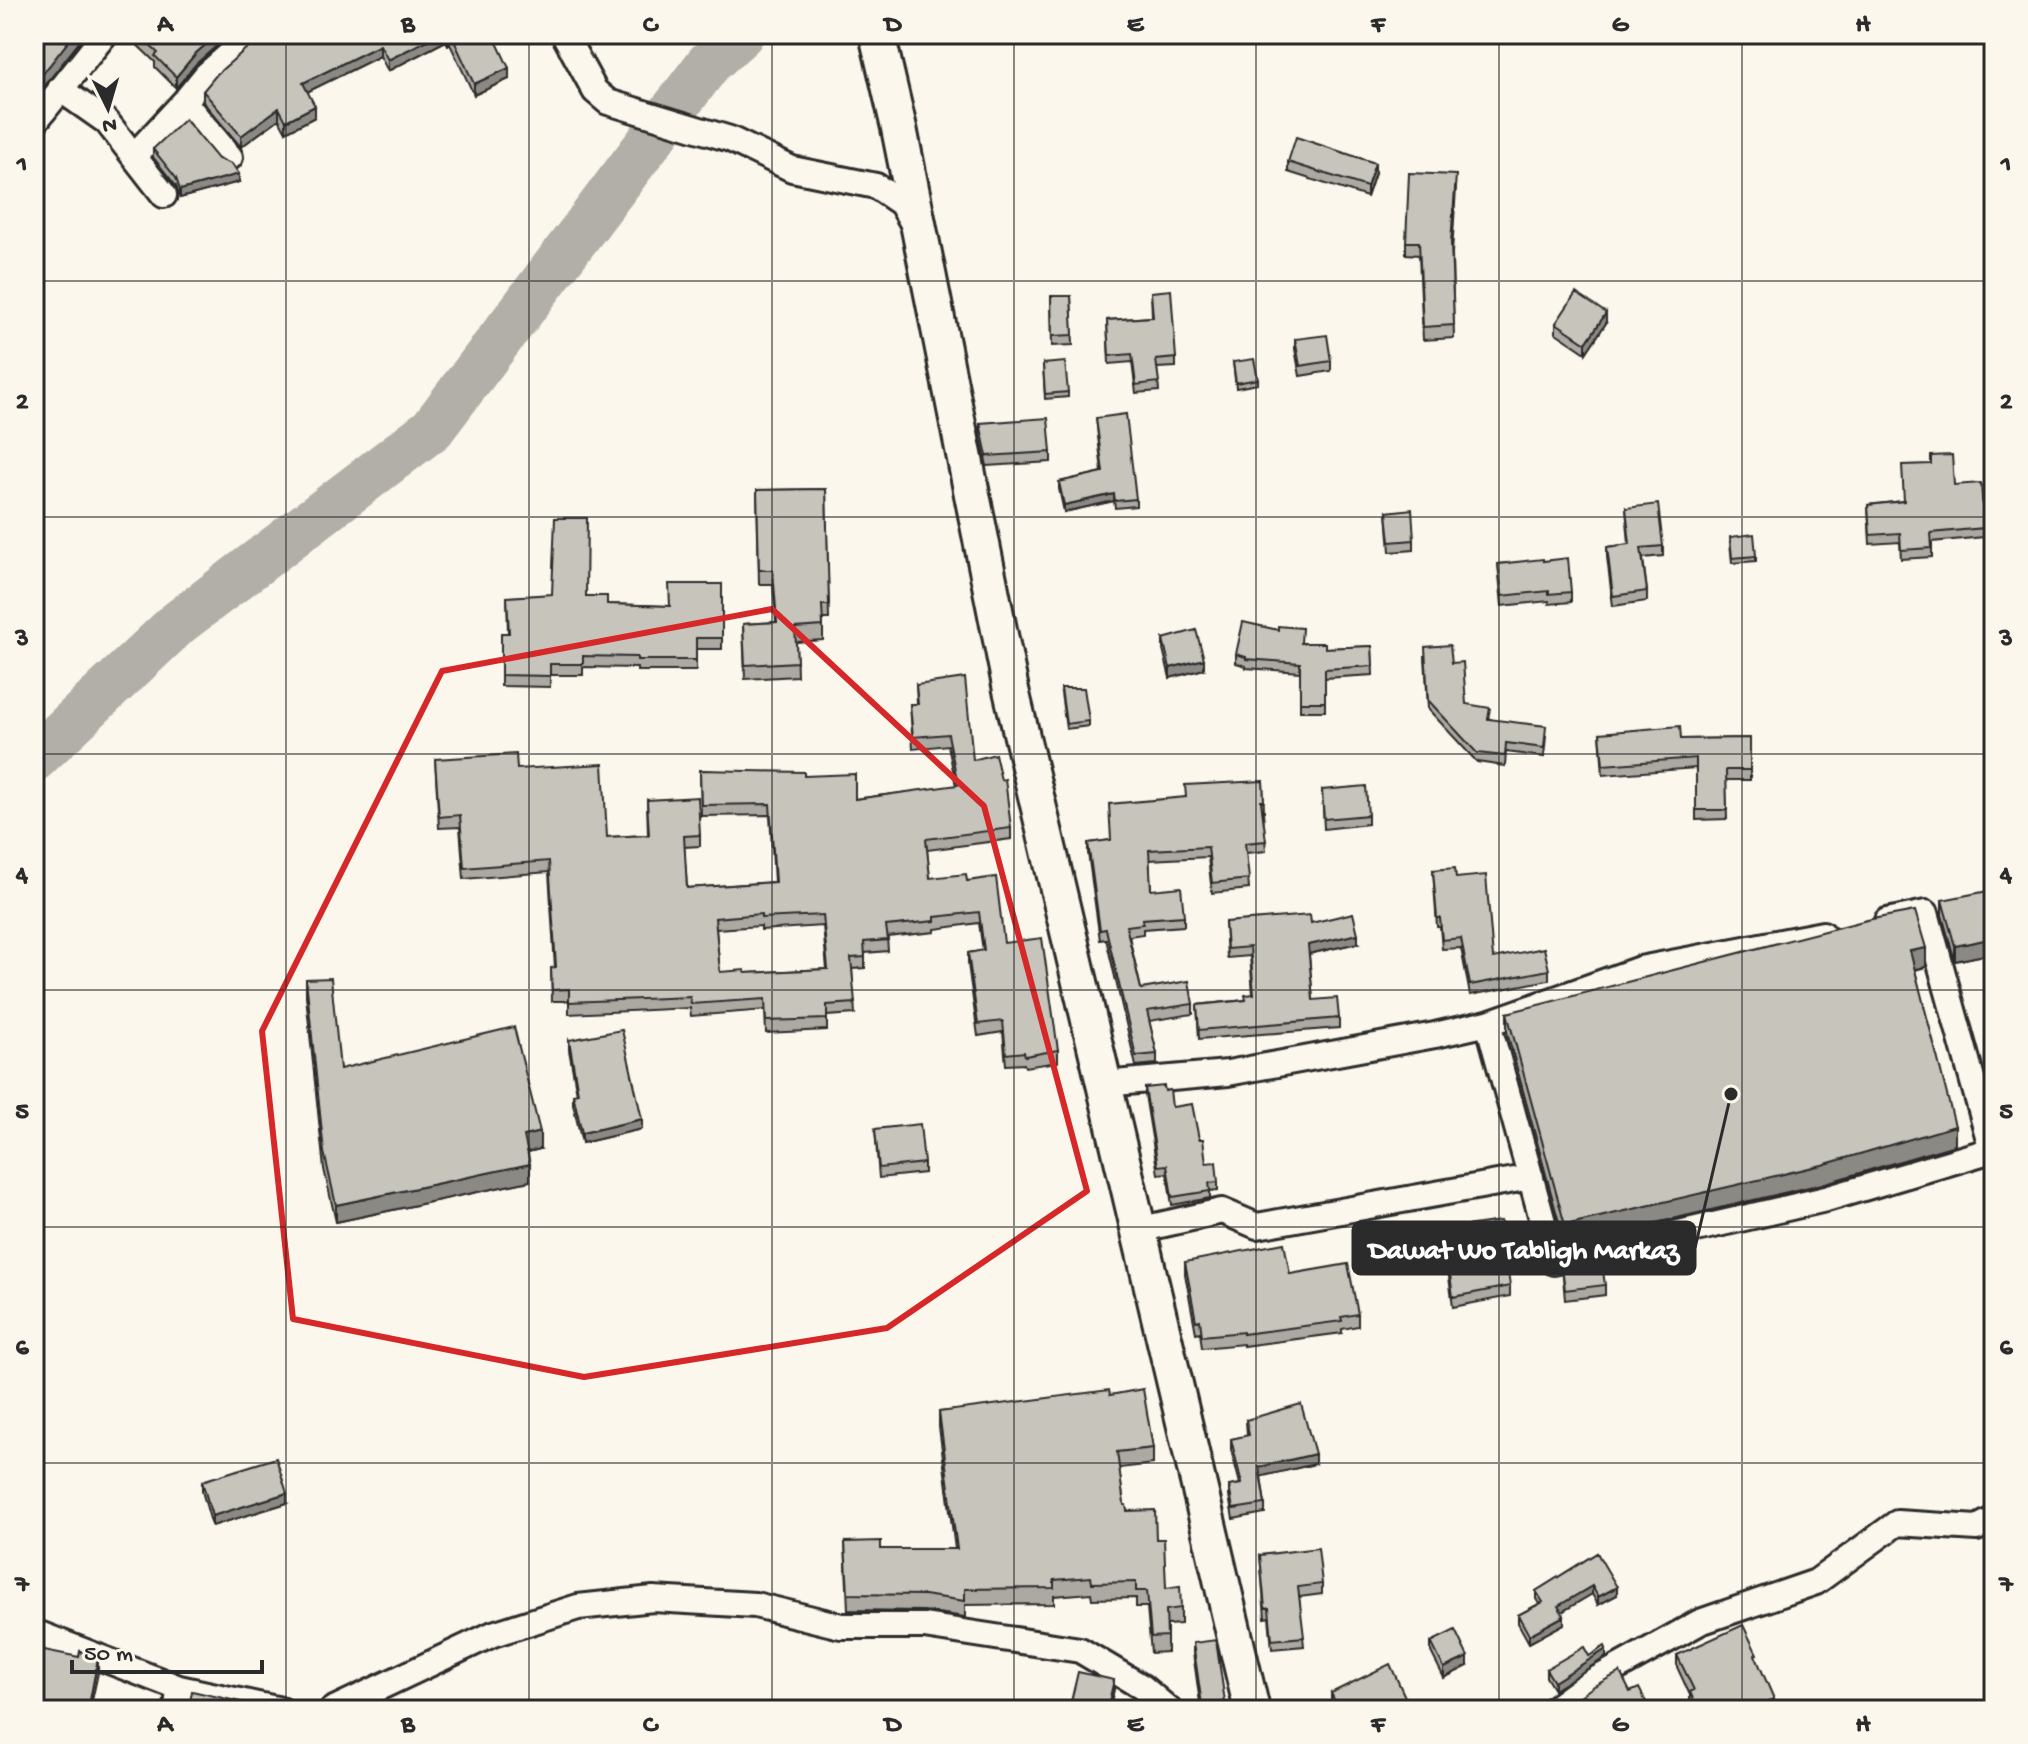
<svg xmlns="http://www.w3.org/2000/svg" width="2028" height="1744" font-family="'Gochi Hand',sans-serif">
  <style>
    .lines { fill: none; stroke-linecap: round; stroke-linejoin: round }
    .river { stroke: #b1afa7; stroke-width: 46 }
    .street-casing { stroke: #2b2b2b; stroke-width: 30 }
    .secondary-casing { stroke: #2b2b2b; stroke-width: 40 }
    .street { stroke: #fbf7ec; stroke-width: 24 }
    .secondary { stroke: #fbf7ec; stroke-width: 34 }
    .wall { fill: #aba9a2; stroke: #2b2b2b; stroke-width: 2; fill-rule: evenodd }
    .shaded-wall { fill: #8b8984; stroke: #2b2b2b; stroke-width: 2 }
    .building { fill: #c7c4bc; stroke: #2b2b2b; stroke-width: 2; fill-rule: evenodd }
    .marked { fill: none; stroke: #d62828; stroke-width: 6; stroke-linejoin: round }
    .grid { fill: none; stroke: #2b2b2b; stroke-width: 2; stroke-opacity: 0.55 }
    .leader { fill: none; stroke: #2b2b2b; stroke-width: 3 }
    .callout-dot { fill: #2b2b2b; stroke: #fbf7ec; stroke-width: 3 }
    .callout { fill: #2b2b2b; stroke: #2b2b2b; stroke-width: 3 }
    .callout-label { font-size: 28px; text-anchor: middle; font-weight: bold; fill: #fff }
    .neatline { fill: none; stroke: #2b2b2b; stroke-width: 3 }
    .grid-label { font-size: 26px; text-anchor: middle; font-weight: bold; fill: #2b2b2b }
  </style>
  <rect width="100%" height="100%" fill="#fbf7ec"/>
  <filter id="ink" filterUnits="userSpaceOnUse"><feTurbulence type="fractalNoise" baseFrequency=".0125" numOctaves="2"/><feDisplacementMap in="SourceGraphic" scale="16" xChannelSelector="R" yChannelSelector="G"/><feConvolveMatrix kernelMatrix="1 2 1 2 8 2 1 2 1" color-interpolation-filters="sRGB"/></filter>
  <g filter="url(#ink)">
    <g class="lines">
      <path class="river" d="M34 759 178 623 432 429 709 63 741 34"/>
      <defs>
        <path id="street" d="M564 34 595 91 608 102 730 139 792 169 876 186 901 203 915 227
          M60 89 107 122 164 195
          M34 123 105 34
          M134 156 184 102
          M230 157 184 102 206 75 253 34
          M1488 1023 1554 1262 1826 1199 1992 1150 1926 913 1887 921
          M1104 1084 1228 1073 1435 1035 1488 1023 1640 969 1823 934
          M1138 1230 1222 1211 1257 1226 1531 1177
          M34 1632 179 1688 177 1710
          M179 1688 281 1710
          M332 1710 493 1634 578 1607 653 1599 755 1605 841 1626H924L1080 1650 1142 1687 1169 1710
          M1552 1710 1586 1685 1700 1622 1816 1582 1897 1523 1977 1528 1994 1519"/>
        <path id="secondary" d="M877 34 899 128 1011 690 1252 1710"/>
      </defs>
      <use href="#street" class="street-casing"/>
      <use href="#secondary" class="secondary-casing"/>
      <use href="#street" class="street"/>
      <use href="#secondary" class="secondary"/>
    </g>
    <path class="wall" d="M130 34H230L196 64 176 88 155 67V62L130 38Z
      M263 34H493L509 79 474 95 450 44 448 45 446 41 388 71 380 56 307 92 315 117 286 132 279 119 241 147 203 102V91Z
      M1985 34H1994V46Z
      M153 149 218 159 239 182 180 198 176 186 153 157Z
      M1288 162 1375 173 1367 197 1288 172Z
      M1456 188 1452 253 1454 338 1423 340 1419 255 1406 254V242Z
      M1151 292 1176 358V367L1157 368 1159 391 1136 393 1132 362 1109 364 1107 320 1152 317Z
      M1051 296H1071L1073 345 1052 346Z
      M1556 323H1606L1586 353 1556 333Z
      M1295 339 1331 361V371L1300 376 1295 349Z
      M1233 362 1258 379V384L1236 388Z
      M1043 364 1068 392V397L1045 399Z
      M1096 418 1136 499V506L1115 508 1114 501 1064 512 1059 489V482L1102 472Z
      M980 423 1051 452V462L987 466 980 433Z
      M1954 485 1984 528V537L1932 542V557L1901 559 1900 542 1870 544 1868 505 1903 501Z
      M826 489 829 619H823V640L796 642 797 676 745 679 743 624 776 622 773 584H759L757 490Z
      M1626 508 1663 546V556L1643 558 1647 591V601L1613 606 1607 557V547L1629 544Z
      M1387 512 1414 540V550L1390 552Z
      M1730 542 1756 556V561L1732 563Z
      M1543 561 1571 592V602L1549 604V601L1502 606 1498 564Z
      M722 584V649H696V671H637V668L583 667V675H550V687L501 686V633H508L507 597 587 596 607 604 670 606Z
      M1163 639 1204 669 1170 678 1163 649Z
      M1302 643 1325 648 1372 646 1373 675 1325 678V711H1300V672L1246 668V666L1236 663V654Z
      M1425 656 1452 663 1466 704 1490 719 1546 736 1544 757 1506 752 1505 766 1477 762 1428 709Z
      M916 685 973 760 1011 828V839L927 850 930 878 967 881 1004 943 1058 1050V1062L1025 1067 1024 1064 1006 1065 1003 1032 978 1036 968 964V953L983 951 979 923 935 929V932L887 937 888 951 865 953V968L852 969 855 1014 827 1016V1030L766 1033 765 1010 691 1016 690 1008 569 1014V1001H552L551 968H555L549 872 464 879 460 827 439 828 435 759 517 769 607 837 648 835 647 800 700 835V846L684 847 687 888 774 882 770 815 701 816 700 770 804 776 855 799 956 786 948 745 913 749 910 704H917ZM761 926V930L823 926 827 969 745 973 720 972 716 929Z
      M1061 693 1089 721V726L1066 729Z
      M1600 733 1681 739 1750 738V780H1726L1727 819 1696 820V768L1603 775Z
      M1263 781 1264 811H1263L1266 851 1246 853 1249 889 1212 893 1208 857 1149 860 1151 890 1184 916V926L1143 929V934L1129 936 1141 989 1193 1004V1014L1149 1021 1157 1054V1064L1136 1066 1106 939 1100 940 1088 853V843L1110 840 1185 797Z
      M1322 790 1368 815V824L1324 829Z
      M1433 870 1456 878 1493 958 1549 970V980L1470 995 1461 948 1442 949 1440 927H1437Z
      M1994 893V953L1955 961 1942 915V900Z
      M1225 922 1311 923 1358 943 1309 954 1313 1000 1339 1018V1028L1199 1039 1197 1005 1245 1000 1253 994 1250 956 1227 958Z
      M1926 967 1915 970 1955 1145 1822 1184 1565 1244 1507 1032V1013Z
      M306 979 340 1069 540 1149 528 1152 530 1181 336 1222 324 1169 306 996Z
      M569 1040 642 1129 582 1143 573 1104V1094H577L569 1050Z
      M1145 1088 1165 1091 1172 1107 1199 1139 1206 1163 1218 1182V1190L1210 1191V1198L1172 1205 1167 1173 1158 1174 1145 1095Z
      M875 1129 924 1163V1173L879 1178Z
      M1994 1155V1174L1991 1166V1156Z
      M1444 1229 1510 1286V1296L1453 1307 1444 1239Z
      M1185 1262 1290 1274 1358 1314V1326L1342 1329V1333L1243 1346V1344L1202 1348 1200 1332 1196 1333 1185 1274Z
      M1562 1266 1605 1285V1295L1565 1300Z
      M1110 1395 1153 1448V1464L1119 1468 1124 1505 1127 1511 1156 1539 1166 1588 1181 1608V1624L1167 1625V1652L1151 1653 1147 1607H1136V1598L1092 1599 1091 1593 1054 1596V1604L965 1605V1617L924 1611 848 1610 845 1542 881 1549H955L939 1427V1412Z
      M1246 1420 1315 1464 1261 1476 1265 1504V1513L1233 1519 1229 1496V1486L1240 1484 1231 1449V1439L1247 1436Z
      M202 1481 287 1503 212 1526 202 1491Z
      M1597 1553 1617 1595 1598 1605 1592 1594 1562 1612 1564 1624 1529 1643 1518 1623V1615L1539 1604 1536 1599V1591Z
      M1260 1555 1322 1584V1594L1299 1597 1304 1646 1272 1649 1269 1617 1265 1618Z
      M1431 1642 1468 1666 1444 1678 1431 1652Z
      M1193 1643 1225 1702V1710H1201L1193 1653Z
      M1677 1655 1757 1660 1774 1710H1693L1690 1703V1695L1677 1667Z
      M1589 1656 1606 1657 1554 1690 1546 1677V1669Z
      M1331 1693 1411 1710H1334L1331 1702Z"/>
    <path class="shaded-wall" d="M74 34H80V41L34 99V85Z
      M218 34H230L196 64 176 88V77L196 53Z
      M439 34H446V41L388 71V60Z
      M448 34H450V44L448 45Z
      M380 45V56L303 94V83Z
      M509 68V79L474 95V84Z
      M315 106V117L286 132V121Z
      M279 108V119L241 147V136Z
      M1375 163V173L1367 197V187Z
      M239 174V182L180 198V190Z
      M1606 313V323L1586 353V343Z
      M1114 494V501L1064 512V505Z
      M1204 659V669L1170 678V668Z
      M1358 934V943L1308 954V945Z
      M1994 938V953L1955 961V946Z
      M1926 948V967L1910 970V951Z
      M642 1119V1129L582 1143V1133Z
      M1955 1126V1145L1822 1184 1565 1244V1225Z
      M540 1132V1149L524 1153V1136Z
      M530 1164V1181L336 1222V1205Z
      M1315 1454V1464L1259 1477V1467Z
      M287 1493V1503L212 1526V1516Z
      M1592 1586V1594L1558 1614V1606Z
      M1617 1587V1595L1598 1605V1597Z
      M1564 1616V1624L1529 1643V1635Z
      M1606 1649V1657L1554 1690V1682Z
      M1468 1657V1666L1444 1678V1668Z
      M98 1658V1673L90 1710V1700Z
      M1114 1680V1690L1109 1710H1107Z
      M1774 1699V1710H1766V1702Z"/>
    <path class="building" d="M34 34H74L34 85Z
      M137 34H218L196 53 176 77 155 56 158 53Z
      M263 34H439L388 60 380 45 303 83 315 106 286 121 279 108 241 136 203 91 217 74Z
      M451 34H493L509 68 474 84Z
      M185 119 218 159 232 164 239 174 180 190 176 178 153 149Z
      M1296 137 1375 163 1367 187 1288 162Z
      M1409 173 1456 175 1451 243 1454 325 1423 327 1419 242H1406Z
      M1171 290 1176 358 1156 360 1159 382 1136 385 1132 354 1109 356 1107 320 1153 317 1151 292Z
      M1576 293 1606 313 1586 343 1556 323Z
      M1051 296H1071L1073 335 1052 336Z
      M1327 335 1331 361 1300 366 1295 339Z
      M1254 359 1258 379 1236 383 1233 362Z
      M1065 362 1068 392 1045 394 1043 364Z
      M1126 414 1136 499 1115 501 1114 494 1064 505 1059 482 1103 472 1096 418Z
      M1048 418 1051 452 987 456 980 423Z
      M1952 455 1954 485 1981 483 1984 528 1931 533 1932 548 1901 550 1900 533 1870 535 1868 505 1904 501 1902 465 1931 464V456Z
      M826 489 829 605H822L823 626 795 628 797 662 745 665 743 624 777 622 773 570H759L757 490Z
      M1658 504 1663 546 1641 548 1647 591 1613 596 1607 547 1630 544 1626 508Z
      M1412 509 1414 540 1390 542 1387 512Z
      M555 518H587L586 596H607V604L670 606 669 584H722V638H696V660H637V657L583 656V664H550V676L501 675V633H509L507 597 552 594Z
      M1754 534 1756 556 1732 558 1730 537Z
      M1568 558 1571 592 1549 594V591L1502 596 1498 564 1543 559V561Z
      M1243 622 1278 630V626L1302 628 1301 643H1325V648L1372 646 1373 666 1325 669V702H1300V663L1246 659V657L1236 654Z
      M1196 630 1204 659 1170 668 1163 639Z
      M1450 645 1452 663 1463 662 1466 704 1490 708 1488 719 1546 726 1544 748 1506 743 1505 756 1477 753 1428 700 1425 647Z
      M965 678 973 760 995 754 1001 780 1005 779 1011 828 926 839 930 878 966 874 967 881 996 877 1004 943 1042 938 1058 1050 1025 1056 1024 1052 1006 1054 1003 1021 978 1024 968 953 984 950 979 912 935 917V921L886 926 888 940 864 942 865 957 851 958 855 1003 827 1005V1019L766 1021 765 999 691 1004 690 997 569 1002V989L552 990 551 968 556 967 549 861 464 868 460 815 439 817 435 759 516 754 517 769 603 764 607 837 649 835 647 800 698 797 700 835 684 836 687 888 775 882 770 804 701 805 700 770 804 772V776L855 774V799L958 785 948 734 913 737 910 704H918L916 685ZM761 914V918L823 915 828 969 745 973V970L720 972 715 918Z
      M1061 688H1084L1089 721 1066 724Z
      M1680 726 1681 739 1750 738V770H1726L1727 810H1696V758L1603 765 1600 733Z
      M1263 781 1264 801H1261L1266 841 1245 843 1249 879 1212 883 1208 847 1149 850 1151 890 1181 887 1184 916 1142 919 1143 924 1126 926 1141 989 1189 981 1193 1004 1147 1011 1157 1054 1136 1056 1106 929 1100 930 1088 843 1111 840 1109 804 1186 797 1185 785Z
      M1366 786 1368 815 1324 819 1322 790Z
      M1455 868 1456 878 1486 875 1493 958 1544 948 1549 970 1470 985 1461 938 1442 940 1440 918H1437L1433 870Z
      M1993 890 1994 938 1955 946 1942 900Z
      M1915 911 1926 948 1910 951 1955 1126 1822 1165 1565 1225 1507 1013 1867 920Z
      M1353 913 1358 934 1308 945 1313 1000 1337 998 1339 1018 1199 1030 1197 1005 1246 1000 1245 995 1254 994 1250 947 1227 949 1225 922 1310 915 1311 923Z
      M331 978 340 1069 514 1027 540 1132 524 1136 530 1164 336 1205 324 1152 306 979Z
      M622 1030 642 1119 582 1133 573 1094 578 1093 569 1040Z
      M1164 1086 1165 1091 1170 1090 1172 1107 1192 1104 1199 1139H1203L1206 1163 1216 1162 1218 1182 1209 1183 1210 1191 1172 1197 1167 1165 1158 1166 1145 1088Z
      M920 1124 924 1163 879 1168 875 1129Z
      M1501 1221 1510 1286 1453 1297 1444 1229Z
      M1284 1243 1290 1274 1348 1264 1358 1314 1341 1317 1342 1321 1243 1334V1332L1202 1336 1200 1320 1196 1321 1185 1262Z
      M1601 1257 1605 1285 1565 1290 1562 1266Z
      M1143 1389 1153 1448 1117 1452 1124 1505H1126L1127 1511 1155 1510 1156 1539H1164L1166 1588 1180 1586 1181 1608 1166 1610 1167 1636 1151 1637 1147 1591H1136V1582L1092 1583 1091 1577 1054 1580V1588L965 1589V1601L924 1595 848 1594 845 1542 881 1541V1549H957L939 1412 1109 1390 1110 1395Z
      M1301 1404 1315 1454 1259 1467 1265 1504 1233 1509 1229 1486 1242 1484 1231 1439 1249 1435 1246 1420Z
      M276 1458 287 1493 212 1516 202 1481Z
      M1318 1548 1322 1584 1298 1587 1304 1637 1272 1640 1269 1608H1265L1260 1555Z
      M1597 1553 1617 1587 1598 1597 1592 1586 1558 1606 1564 1616 1529 1635 1518 1615 1543 1602 1536 1591Z
      M1743 1625 1757 1654 1755 1655 1774 1699 1766 1702 1772 1710H1698L1690 1692 1694 1690 1677 1655Z
      M1455 1630 1468 1657 1444 1668 1431 1642Z
      M1216 1640 1225 1702 1202 1705 1193 1643Z
      M43 1645 44 1650 79 1657 80 1651 98 1658 90 1700 139 1710H34V1648Z
      M1605 1646 1606 1649 1554 1682 1546 1669 1584 1647 1589 1656Z
      M1390 1664 1411 1710H1339L1331 1693Z
      M1078 1672 1114 1680 1107 1710H1069Z
      M1620 1672 1630 1692 1639 1688 1650 1710H1567L1571 1707 1569 1704 1594 1686Z
      M192 1691 254 1705V1707L279 1710 289 1707 329 1710H180L190 1703Z"/>
  </g>
  <path class="marked" d="M772 609 984 806 1087 1191 887 1328 584 1377 293 1319 262 1031 442 671Z"/>
  <path class="grid" d="M286 34V1710M529 34V1710M772 34V1710M1014 34V1710M1256 34V1710M1499 34V1710M1742 34V1710M34 281H1994M34 517H1994M34 754H1994M34 990H1994M34 1227H1994M34 1463H1994"/>
  <path class="leader" d="M1731 1094L1695 1248"/>
  <circle class="callout-dot" cx="1731" cy="1094" r="8"/>
  <rect class="callout" x="1353" y="1222" width="342" height="52" rx="8"/>
  <g class="callout-label">
    <text x="1524" y="1258">Dawat Wo Tabligh Markaz</text>
  </g>
  <rect width="2028" height="1744" fill="none" stroke="#fbf7ec" stroke-width="88"/>
  <g transform="translate(108 108) rotate(175)" stroke="#fbf7ec" stroke-width="6" paint-order="stroke">
  <path d="M0-6L14 30L0 20L-14 30Z" fill="#2b2b2b"/>
  <text y="-12" font-size="22" font-weight="bold" text-anchor="middle" fill="#2b2b2b">N</text>
  </g>
  <path d="M72 1660v12h190v-12" fill="none" stroke="#2b2b2b" stroke-width="4"/>
  <text x="84" y="1660" font-size="24" fill="#2b2b2b" stroke="#fbf7ec" stroke-width="6" paint-order="stroke">50 m</text>
  <rect x="44" y="44" width="1940" height="1656" class="neatline"/>
  <g class="grid-label">
    <text x="165" y="31">A</text>
    <text x="408" y="31">B</text>
    <text x="650" y="31">C</text>
    <text x="893" y="31">D</text>
    <text x="1135" y="31">E</text>
    <text x="1378" y="31">F</text>
    <text x="1620" y="31">G</text>
    <text x="1863" y="31">H</text>
    <text x="22" y="171">1</text>
    <text x="2006" y="171">1</text>
    <text x="22" y="408">2</text>
    <text x="2006" y="408">2</text>
    <text x="22" y="645">3</text>
    <text x="2006" y="645">3</text>
    <text x="22" y="881">4</text>
    <text x="2006" y="881">4</text>
    <text x="22" y="1118">5</text>
    <text x="2006" y="1118">5</text>
    <text x="22" y="1354">6</text>
    <text x="2006" y="1354">6</text>
    <text x="22" y="1591">7</text>
    <text x="2006" y="1591">7</text>
    <text x="165" y="1731">A</text>
    <text x="408" y="1731">B</text>
    <text x="650" y="1731">C</text>
    <text x="893" y="1731">D</text>
    <text x="1135" y="1731">E</text>
    <text x="1378" y="1731">F</text>
    <text x="1620" y="1731">G</text>
    <text x="1863" y="1731">H</text>
  </g>
</svg>
